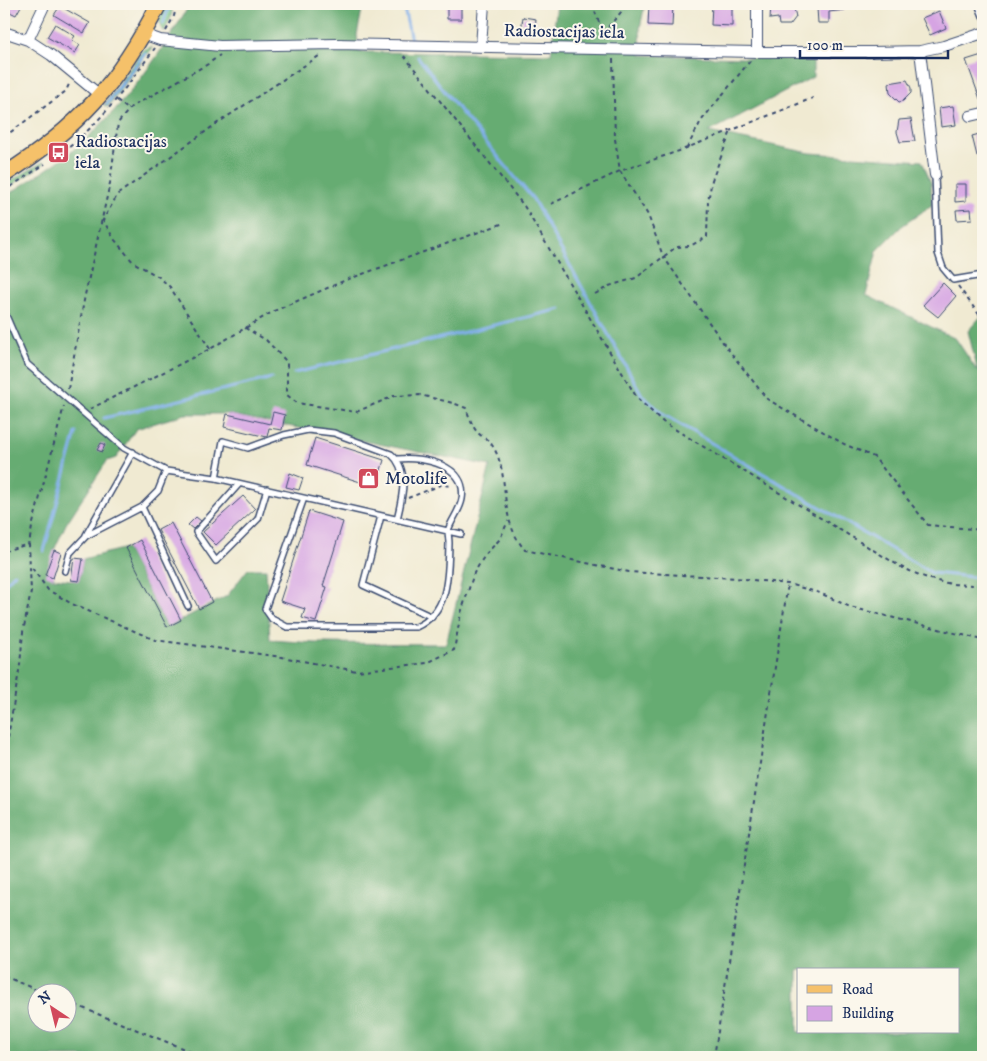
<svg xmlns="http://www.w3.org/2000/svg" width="987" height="1061" font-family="'IM FELL DW Pica',serif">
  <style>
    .green { fill: #7dc885; stroke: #4c7c72 }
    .forest { fill: #66ac72; stroke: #406e68; fill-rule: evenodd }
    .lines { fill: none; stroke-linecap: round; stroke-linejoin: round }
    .stream { stroke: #80afea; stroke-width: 3 }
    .building { fill: #d6a4e3 }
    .service-casing { stroke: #3b4b6f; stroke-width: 8 }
    .minor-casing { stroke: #3b4b6f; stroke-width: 12 }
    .primary-casing { stroke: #3b4b6f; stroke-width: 18 }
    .path { stroke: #3b4b6f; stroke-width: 2; stroke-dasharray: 4 4; stroke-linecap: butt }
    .service { stroke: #fff; stroke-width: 5 }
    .minor { stroke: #fff; stroke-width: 10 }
    .primary { stroke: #f5c16b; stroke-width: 15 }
    .labels { text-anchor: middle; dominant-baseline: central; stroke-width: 4; stroke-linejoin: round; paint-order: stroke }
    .street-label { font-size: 18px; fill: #1b2f5e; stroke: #fbf7ec }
    .poi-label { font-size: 18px; fill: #1b2f5e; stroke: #fbf7ec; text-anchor: start }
  </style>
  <rect width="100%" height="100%" fill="#fbf7ec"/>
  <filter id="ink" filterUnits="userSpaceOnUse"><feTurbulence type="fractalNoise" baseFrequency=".02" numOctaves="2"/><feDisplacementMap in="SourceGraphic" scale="10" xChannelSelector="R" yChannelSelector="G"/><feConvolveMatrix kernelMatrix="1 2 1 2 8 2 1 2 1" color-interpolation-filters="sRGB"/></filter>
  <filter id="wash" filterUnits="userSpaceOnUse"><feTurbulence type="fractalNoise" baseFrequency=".0096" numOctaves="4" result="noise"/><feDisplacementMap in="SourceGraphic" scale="20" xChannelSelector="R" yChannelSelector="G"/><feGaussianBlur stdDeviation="1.12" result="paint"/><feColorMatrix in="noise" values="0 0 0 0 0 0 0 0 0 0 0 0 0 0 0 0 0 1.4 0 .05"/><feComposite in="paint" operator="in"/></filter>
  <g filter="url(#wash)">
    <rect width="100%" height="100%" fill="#f0ead2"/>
    <path class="green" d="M167 4H173L171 17 164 32C155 22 162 14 167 4Z
      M152 47 108 107 104 105 143 50Z
      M43 162 44 164 4 190V185Z"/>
    <path class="forest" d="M190 4H363L357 35 359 52 551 54 557 4H645L640 28 641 55 813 60V77L709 132 810 153 922 161 931 183 932 205 902 226 877 251 866 295 956 339 978 372 968 331 983 314V1057H4V197C31 179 61 162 85 140 127 102 162 52 190 4ZM185 414H227L490 466 446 644 315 643 270 640 266 569H248L227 596 167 627 126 548 83 559 79 581 53 578 54 550 66 524 107 461 116 458 136 429ZM798 970H958V1032H798ZM38 994H68V1024H38Z"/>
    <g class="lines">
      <path class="stream" d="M403 4 411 40
        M163 24 170 4
        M418 57 460 111 533 199 642 395 664 415 932 573 983 578
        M107 104 145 53
        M294 373 561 309
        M104 418 272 378
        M44 551 76 433
        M4 585 15 573"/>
    </g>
    <g id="blocks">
      <path class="building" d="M4 4H18L21 6 16 15 4 9Z
        M447 4H461V19H447Z
        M649 4H673L672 26 648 25Z
        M712 4H732V26L711 25Z
        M771 4H793L796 17 790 25H779L778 18 770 19Z
        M823 4H845V10L829 12V23H818L817 8H823Z
        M60 6 90 23 84 33 54 15Z
        M939 11 946 28 930 35 922 18Z
        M523 17 536 19 534 33 521 31Z
        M55 24 75 36 72 40 80 45 75 53 47 37Z
        M982 55 983 97 980 99 966 60Z
        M907 80 911 88V93L903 101 899 102 890 93 889 83Z
        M953 106 956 125 941 127 939 108Z
        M911 119 915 141 900 142 897 132 899 120Z
        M983 133V155L977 156 972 136Z
        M955 184H966V201L955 202Z
        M971 209 972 219 957 220 956 210Z
        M943 283 956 296 938 317 923 305Z
        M273 412 285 415 282 430 269 428 267 437 224 427 227 414 270 424Z
        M315 438 384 460 376 487 307 465Z
        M101 443 105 445 102 452 97 450Z
        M290 473 303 478 299 490 286 487Z
        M243 496 255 509 216 545 203 532Z
        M309 511 343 522 323 586 327 587 316 622 302 618 305 609 280 601Z
        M196 517 201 521 193 529 188 525Z
        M171 523 212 602 199 609 158 530Z
        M140 540 181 620 167 627 126 548Z
        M54 550 61 553 53 578 45 575Z
        M74 558 83 559 79 581 71 580Z"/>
    </g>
  </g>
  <g filter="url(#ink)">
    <use href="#blocks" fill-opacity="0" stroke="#3b4b6f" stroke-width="1"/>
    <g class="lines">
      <defs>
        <path id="service" d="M978 4 983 16
          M935 175 938 253 943 268 953 280 983 275
          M4 311 27 364 124 448 166 471 216 478 461 534
          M216 478 223 441 248 448 284 435 308 430 334 433 391 454C410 470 402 498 397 519
          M239 484 196 532 216 561 258 519 267 489
          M304 498 265 609 272 619 287 627H416C450 612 448 574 449 543 449 539 448 534 448 531 451 520 460 511 462 499 468 465 423 456 398 459
          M142 507 188 606
          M381 516 363 585 432 617
          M86 535 133 452
          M65 571 70 553 86 536 142 507 158 491 166 471"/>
        <path id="minor" d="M45 4 28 40 51 55 101 96
          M4 32 28 40
          M143 34 160 40 220 46 336 44 757 52H872L920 51 944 46 983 33
          M481 46 484 4
          M920 51 935 175
          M757 52V4
          M970 116 983 113"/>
        <path id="primary" d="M4 175C78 128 119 83 159 4"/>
      </defs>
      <use href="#service" class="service-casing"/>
      <use href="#minor" class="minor-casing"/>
      <use href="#primary" class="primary-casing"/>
      <path class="path" d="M592 4 603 33 600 40
        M166 31 174 16 177 4
        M603 33 628 4
        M404 56 524 206 637 398 663 422 901 567C936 583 946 585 983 585
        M613 59 615 139 620 171 648 215 663 256 724 344 767 399 844 444 874 457 928 525 983 530
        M117 100 129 110
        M4 137 66 91 70 82
        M687 148 701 121 750 61
        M63 152C101 123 127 86 155 48
        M4 191 45 164
        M551 204 620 171 679 151 813 98
        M958 286 983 320
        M595 294 609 286 636 278 676 247 690 246 707 237 708 201 712 180 731 131
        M245 328 266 340 287 362V395L297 403 356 412 394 396 420 395 453 403 466 408C469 416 472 427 478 433 482 437 489 440 492 445 512 475 496 516 525 550L629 572 736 578 788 584 820 593 850 607 983 640
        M210 349 170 287 159 277 133 262 114 239 103 220 118 194 219 122 322 54
        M68 389 85 295 110 183 118 123 131 107 208 64 220 55
        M90 409 210 349 274 311 346 280 504 223
        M408 498 441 485 453 486
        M4 551 29 544
        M32 568 48 590 72 604 155 640 282 657 356 671 427 663 454 650 461 613 474 573 485 555 500 539 508 521
        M4 761 20 665 23 632 31 592 29 544 32 527 64 406
        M4 976 46 994
        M68 1002 204 1057
        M714 1057 788 584"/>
      <use href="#service" class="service"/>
      <use href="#minor" class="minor"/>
      <use href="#primary" class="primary"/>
    </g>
  </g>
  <defs>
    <symbol id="bus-square" viewBox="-11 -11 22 22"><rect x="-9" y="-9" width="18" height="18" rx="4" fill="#d1495b" stroke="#fbf7ec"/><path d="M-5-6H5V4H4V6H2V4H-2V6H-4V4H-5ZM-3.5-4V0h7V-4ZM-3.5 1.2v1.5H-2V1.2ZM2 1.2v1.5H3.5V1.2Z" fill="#fff"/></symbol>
    <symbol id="shop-square" viewBox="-11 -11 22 22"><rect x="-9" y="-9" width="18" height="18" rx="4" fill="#d1495b" stroke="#fbf7ec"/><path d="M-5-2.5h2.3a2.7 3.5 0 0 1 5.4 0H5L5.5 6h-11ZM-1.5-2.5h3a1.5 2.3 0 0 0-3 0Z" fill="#fff"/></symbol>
  </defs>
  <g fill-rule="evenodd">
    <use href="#bus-square" x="46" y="140" width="25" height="25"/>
    <use href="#shop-square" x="356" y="466" width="25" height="25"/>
  </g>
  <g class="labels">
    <g class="street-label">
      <text transform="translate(564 32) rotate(1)">Radiostacijas iela</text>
    </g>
    <g class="poi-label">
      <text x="75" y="142">Radiostacijas<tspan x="75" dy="21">iela</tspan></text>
      <text x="385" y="479">Motolife</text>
    </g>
  </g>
  <rect width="987" height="1061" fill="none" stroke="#fbf7ec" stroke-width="20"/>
  <rect x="797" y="968" width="162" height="65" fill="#fbf7ec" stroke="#a1a7b3"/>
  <rect x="807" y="985" width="25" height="8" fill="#f5c16b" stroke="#a1a7b3"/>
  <text x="842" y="994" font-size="15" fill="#1b2f5e">Road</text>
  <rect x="807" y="1006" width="25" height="15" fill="#d6a4e3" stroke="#a1a7b3"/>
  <text x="842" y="1018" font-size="15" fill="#1b2f5e">Building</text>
  <g transform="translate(52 1008) rotate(325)"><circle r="24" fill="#fbf7ec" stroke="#a1a7b3"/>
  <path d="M0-4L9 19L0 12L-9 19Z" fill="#d1495b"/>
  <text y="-8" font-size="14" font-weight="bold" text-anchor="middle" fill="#1b2f5e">N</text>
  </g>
  <path d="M800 50v8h148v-8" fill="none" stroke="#1b2f5e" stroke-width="2.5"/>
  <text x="807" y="50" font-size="15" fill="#1b2f5e" stroke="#fbf7ec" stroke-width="4" paint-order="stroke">100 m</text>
</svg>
